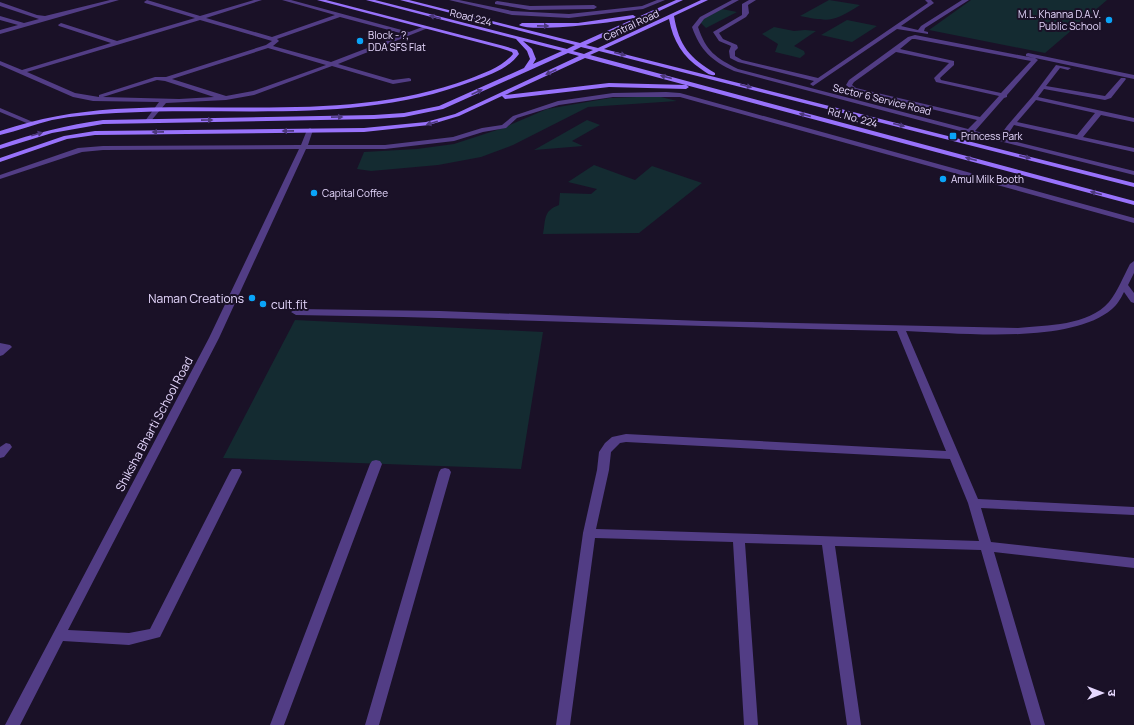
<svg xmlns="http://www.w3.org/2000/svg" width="1134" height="725" font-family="Manrope,'Noto Sans Devanagari',sans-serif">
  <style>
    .green { fill: #142b31 }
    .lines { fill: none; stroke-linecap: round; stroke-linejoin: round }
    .street { fill: #523d85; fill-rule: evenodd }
    .secondary { fill: #9872fb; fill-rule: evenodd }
    .oneway { fill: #4c387c }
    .poi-dot { fill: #0aa4f8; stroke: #1a1127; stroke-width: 1.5 }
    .labels { text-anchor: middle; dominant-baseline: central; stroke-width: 4; stroke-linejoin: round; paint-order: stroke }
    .far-poi-label { font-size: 10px; fill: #e6d8fe; stroke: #1a1127; text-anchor: start }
    .far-street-label { font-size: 10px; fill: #e6d8fe; stroke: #1a1127 }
    .poi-label { font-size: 12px; fill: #e6d8fe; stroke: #1a1127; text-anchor: end }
    .street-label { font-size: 12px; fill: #e6d8fe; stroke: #1a1127 }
  </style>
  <rect width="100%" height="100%" fill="#1a1127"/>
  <path class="green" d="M829 0 860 5C833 22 831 22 800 16Z
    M971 0H1107L1045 53 929 30Z
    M722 9 737 12 706 28 699 21Z
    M847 20 877 26 852 42 821 35Z
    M774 27 794 31 805 30 816 31 794 46 804 51 805 54 800 58 775 52 778 44 762 34Z
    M636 97H661L677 101 588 107 513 145 481 157 438 165 371 171 357 169 364 152 417 149 454 144 503 128 547 109 610 98Z
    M587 120 600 125 572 141 583 146 534 150Z
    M594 165 635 180 652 166 702 183 639 233 543 234C546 219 543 211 559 205L560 193 591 194 597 189 568 182Z
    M295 320 543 332 521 469 223 458Z"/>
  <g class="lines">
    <path class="street" d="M110 0H119L0 34V30L18 25 0 20V16L24 23 39 19 0 6V2L37 15 45 16Z
      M147 0 200 16 254 0H262L206 18 272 37 335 15 282 0H291L409 32 425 26 428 28 338 64 393 80 409 78 411 79V81L393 84 332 66 254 95 226 100 166 103 150 122 148 123 145 121 159 102 93 101 73 97 0 65V61L22 70 111 43 59 26 58 25 61 23 117 41 195 18 145 3 144 2ZM340 17 404 34 331 62 273 46 279 41 277 39ZM200 20 272 41 266 45 166 77H155L99 95V97L75 93 27 72ZM268 48 326 65 253 91 226 96 172 79ZM157 80 165 81 214 97 179 99 103 97Z
      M449 0H459L512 11 569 14 642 6 657 0H665L643 9 569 18 512 15Z
      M732 0H739L704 19 698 27C706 51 716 58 738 69L968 129 977 120 852 90 846 85 849 80 908 37 915 35 1034 58 1026 56V54L1028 53 1134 75V79L1035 58 1038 60 1037 61 1007 95V97L1004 98 975 131 999 137 1007 126 1032 97 1056 65 1071 68 1068 70 1060 68 1046 86 1105 96 1121 78H1125L1126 79 1111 98 1105 100 1044 89 1038 97 1134 118V122L1101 115 1083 137 1134 148V152L1014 125 1005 139 1134 171V175L968 133 734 71C712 61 700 50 692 27L700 17ZM912 39H915L1031 61 1001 93 941 80 940 78 954 65V61L900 49ZM896 52 949 63 934 78 936 82 999 96 980 117 856 88 852 85 854 82ZM1036 100 1095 113 1077 135 1017 122Z
      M749 0H756L748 5 749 13 746 17 719 33 723 39 737 45 738 48 735 51V56L742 60 818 78 928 3 925 0H931L934 3 901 26 918 30 921 26 962 0H969L925 28 924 31 928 32V34L897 29 813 86 810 84 814 81 738 62 730 58 729 51 731 46 719 41 713 32 742 15V4Z
      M497 1 530 6 594 5 597 7 594 9 530 10 495 4V2Z
      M666 92 680 93 709 101 1134 218V223L680 97H613L559 105 517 118 506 128 483 132 454 141 385 149H306L219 338 68 630 129 633 150 629 230 472 232 469H240L242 472 160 637 129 645 63 641 20 725H5L209 338 299 149 103 150 82 152 0 179V175L78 148 103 146 301 145 307 130 310 128 313 130 308 145H385L453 137 482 128 502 125 513 116 558 101 613 93Z
      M0 108 33 122 34 123 29 124 0 112Z
      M1134 261V273L1128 285 1134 293V303L1131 302 1124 292C1121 298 1117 305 1112 309 1070 345 959 333 906 331L978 499 1134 507V515L981 508 991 542 1134 558V568L994 552 1045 725H1031L981 550 835 546 861 725H847L822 545 745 543 758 725H744L733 542 595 538 570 725H556L583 533 597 470 599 452 605 443 612 437 626 434 946 451 897 331C696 327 496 318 296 315L291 312 296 309 440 311 703 321 1018 328C1047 325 1088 326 1109 302 1118 291 1123 277 1130 264ZM626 442 950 459 968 503 979 541 596 529 609 470 611 452 620 443Z
      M0 343 10 345 12 347 3 355 0 356Z
      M6 443 10 444 12 447 4 457 0 458V447Z
      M376 460 380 461 382 464 284 725H270L370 464 372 461Z
      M445 468 449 469 451 472 379 725H365L439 472 441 469Z"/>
    <path class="secondary" d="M317 0H326L504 46 517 50 519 54C508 69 490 75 473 81 359 125 235 106 116 113 95 114 73 116 52 120 35 124 18 131 0 135V131C40 118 73 112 115 109 233 102 356 121 469 79 484 73 502 67 513 54L512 52 500 48Z
      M366 0H375L567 49 575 45 400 0H409L580 43 676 0H683L586 45 598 48 701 0H708L674 16C679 46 690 58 715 73V75C710 76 705 72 701 69 683 57 673 41 669 19L604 49 1134 183V187L599 51 590 55 1134 201V205L585 58 505 95 609 83 686 85 689 87 686 89 609 87 505 99 502 96 459 116 429 125 364 132 95 135 67 139 0 162V158L64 136 95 131 364 128 426 122 455 114 579 56 568 53 443 109 404 117 374 119 103 124 52 133 0 149V145C34 133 68 125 103 120L374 115 404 113 439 106 524 68 530 59 527 51 516 39ZM523 41 562 51 533 64 536 59 532 49ZM581 47 593 50 584 54 573 51Z
      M633 15 636 17 635 18C617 22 532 33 519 25L522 23H578Z"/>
  </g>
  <defs><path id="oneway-solid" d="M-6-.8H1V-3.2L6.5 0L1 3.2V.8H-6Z"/></defs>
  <g class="oneway">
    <use href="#oneway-solid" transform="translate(435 17) rotate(-166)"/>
    <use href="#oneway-solid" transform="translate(543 26) rotate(1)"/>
    <use href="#oneway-solid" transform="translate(620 54) rotate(14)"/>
    <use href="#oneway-solid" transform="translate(551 72) rotate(156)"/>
    <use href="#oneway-solid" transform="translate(666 77) rotate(-165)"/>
    <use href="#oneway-solid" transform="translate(746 86) rotate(14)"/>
    <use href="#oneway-solid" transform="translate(477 92) rotate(-24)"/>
    <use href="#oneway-solid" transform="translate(805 115) rotate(-165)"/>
    <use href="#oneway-solid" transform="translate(337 117) rotate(-1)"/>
    <use href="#oneway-solid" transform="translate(207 120) rotate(-1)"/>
    <use href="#oneway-solid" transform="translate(432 123) rotate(164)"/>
    <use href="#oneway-solid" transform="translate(899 125) rotate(14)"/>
    <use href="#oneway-solid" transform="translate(288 131) rotate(179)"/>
    <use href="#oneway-solid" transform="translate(158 132) rotate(179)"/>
    <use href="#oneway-solid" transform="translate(37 134) rotate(-16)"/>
    <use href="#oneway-solid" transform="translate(1025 157) rotate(14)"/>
    <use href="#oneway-solid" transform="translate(971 159) rotate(-165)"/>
    <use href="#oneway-solid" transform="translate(1096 193) rotate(-165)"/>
  </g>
  <g class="poi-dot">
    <circle cx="1109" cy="20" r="4"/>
    <circle cx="360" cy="41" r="4"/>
    <rect x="949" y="132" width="8" height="8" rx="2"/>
    <circle cx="943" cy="179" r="4"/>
    <circle cx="314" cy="193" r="4"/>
    <circle cx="252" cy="298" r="4"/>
    <circle cx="263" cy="304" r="4"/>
  </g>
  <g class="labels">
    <g class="far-poi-label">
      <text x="1101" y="14" text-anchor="end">M.L. Khanna D.A.V.<tspan x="1101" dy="12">Public School</tspan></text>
      <text x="368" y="35">Block - ?,<tspan x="368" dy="12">DDA SFS Flat</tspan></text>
      <text x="961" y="136">Princess Park</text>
      <text x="951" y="179">Amul Milk Booth</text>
      <text x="322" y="193">Capital Coffee</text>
    </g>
    <g class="far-street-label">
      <text transform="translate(471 17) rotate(14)">Road 224</text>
      <text transform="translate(631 25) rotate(-25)">Central Road</text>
      <text transform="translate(882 99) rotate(14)">Sector 6 Service Road</text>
      <text transform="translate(853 117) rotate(15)">Rd. No. 224</text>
    </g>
    <g class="poi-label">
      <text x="244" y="298">Naman Creations</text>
      <text x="271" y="304" text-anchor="start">cult.fit</text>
    </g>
    <g class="street-label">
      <text transform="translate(154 424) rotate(-62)">Shiksha Bharti School Road</text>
    </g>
  </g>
  <g transform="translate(1102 693) rotate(90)" stroke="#1a1127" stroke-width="3" paint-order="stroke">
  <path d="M0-3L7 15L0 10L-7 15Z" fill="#e6d8fe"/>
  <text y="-6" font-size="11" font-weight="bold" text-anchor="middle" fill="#e6d8fe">उ</text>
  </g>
</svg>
